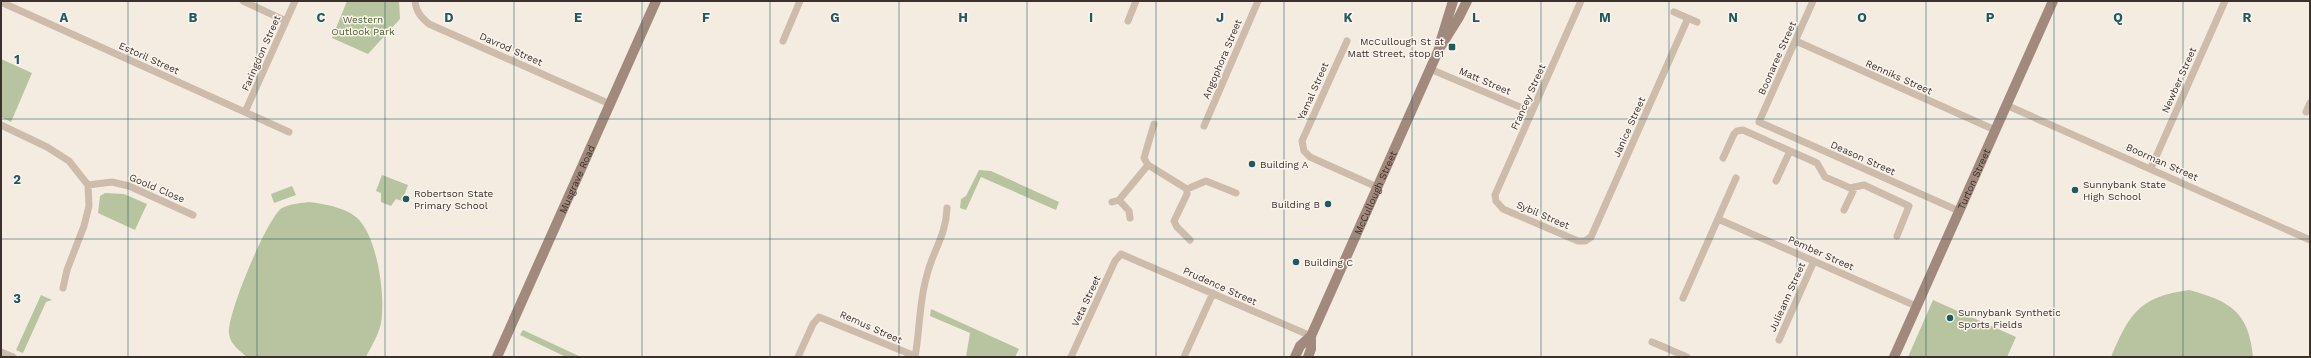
<svg xmlns="http://www.w3.org/2000/svg" width="2311" height="358" font-family="'Work Sans',sans-serif">
  <style>
    .green { fill: #b8c4a0 }
    .lines { fill: none; stroke-linecap: round; stroke-linejoin: round }
    .street { stroke: #cdbbac; stroke-width: 7 }
    .secondary { stroke: #a18a7d; stroke-width: 10 }
    .grid { fill: none; stroke: #1f5a5e; stroke-width: 1; stroke-opacity: 0.55 }
    .poi-dot { fill: #1f5a5e; stroke: #fbf5ee; stroke-width: 1.5 }
    .labels { text-anchor: middle; dominant-baseline: central; stroke-width: 3; stroke-linejoin: round; paint-order: stroke }
    .park-label { font-size: 10px; fill: #4a5a2e; stroke: #fbf5ee }
    .poi-label { font-size: 10px; fill: #3b302b; stroke: #fbf5ee; text-anchor: start }
    .street-label { font-size: 10px; fill: #3b302b; stroke: #fbf5ee }
    .grid-label { font-size: 13px; text-anchor: middle; font-weight: bold; fill: #1f5a5e; stroke: #fbf5ee; stroke-width: 3; stroke-linejoin: round; paint-order: stroke }
  </style>
  <rect width="100%" height="100%" fill="#f4ebe1"/>
  <path class="green" d="M347 1H399L400 19 368 54 332 38Z
    M1 59 32 73 11 122 1 117Z
    M979 170 991 171 1059 202 1056 210 981 177 966 210 960 208 961 199 966 196Z
    M382 175 408 185 402 201 396 199 391 206 381 202V193L376 191Z
    M292 186 296 195 274 203 271 194Z
    M105 193 124 194 147 204 135 230 98 213 100 196Z
    M309 202C324 204 344 207 356 217 377 234 386 296 381 323 379 334 371 347 366 357H247C240 351 230 344 229 334 226 316 268 216 282 208 290 204 301 203 309 202Z
    M2189 290C2230 301 2249 312 2253 357H2111C2130 313 2139 297 2189 290Z
    M41 295 52 300 46 302 23 353 16 350Z
    M1933 300 2016 337 2007 357H1908Z
    M931 309 1019 349 1015 357H966L970 333 930 316Z
    M523 330 581 357H566L520 335Z"/>
  <g class="lines">
    <path class="street" d="M243 1 286 21
      M415 1C416 12 421 17 429 24L610 104
      M1581 1 1495 195 1496 201 1503 209 1578 241H1585L1591 237 1688 18
      M1813 1 1759 122 1959 211
      M1 2 289 132
      M1674 12 1697 22
      M1128 21 1136 1
      M783 41 800 1
      M1347 41 1302 141 1304 151 1310 157 1377 187
      M1796 41 1995 130
      M1430 69 1532 112
      M2006 105 2310 240
      M245 112 295 1
      M2306 112 2310 103
      M1154 124 1144 158 1148 165 1187 189 1206 181 1236 193
      M1 125 47 147 69 161 88 185 89 206 84 226 67 270 63 288
      M1204 126 1258 1
      M1723 158 1734 134 1737 131 1743 130 1817 163 1825 177 1839 183 1850 188 1864 185 1909 206 1897 236
      M2151 168 2225 1
      M1776 181 1790 151
      M88 185 112 182 129 186 193 215
      M1187 189V194L1174 221 1177 227 1190 240
      M1119 200 1129 211 1130 218
      M1112 202 1119 200 1148 165
      M1844 210 1855 187
      M1718 219 1916 306
      M1683 298 1736 178
      M1779 340 1814 261
      M1652 342 1687 357
      M1 352 13 357
      M798 357 813 324 819 317 915 356
      M915 357C920 330 919 301 927 275 933 250 946 236 947 208
      M1071 357 1115 261 1121 254 1311 336
      M1184 357 1213 293"/>
    <g class="secondary">
      <path d="M1441 40 1453 1"/>
      <path id="s1" d="M497 357 656 1"/>
      <path id="s2" d="M1295 357 1300 346 1311 336 1439 49 1459 17 1467 1"/>
      <path d="M1308 357 1311 349V336"/>
      <path id="s3" d="M1894 357 2053 1"/>
    </g>
  </g>
  <path class="grid" d="M128 1V357M257 1V357M385 1V357M514 1V357M642 1V357M770 1V357M899 1V357M1027 1V357M1156 1V357M1284 1V357M1412 1V357M1541 1V357M1669 1V357M1797 1V357M1926 1V357M2054 1V357M2183 1V357M1 119H2310M1 239H2310"/>
  <g class="poi-dot">
    <rect x="1448" y="43" width="8" height="8" rx="2"/>
    <circle cx="1252" cy="164" r="4"/>
    <circle cx="2075" cy="190" r="4"/>
    <circle cx="406" cy="199" r="4"/>
    <circle cx="1328" cy="204" r="4"/>
    <circle cx="1296" cy="262" r="4"/>
    <circle cx="1950" cy="318" r="4"/>
  </g>
  <g class="labels">
    <g class="park-label">
      <text x="363" y="19">Western<tspan x="363" dy="12">Outlook Park</tspan></text>
    </g>
    <g class="poi-label">
      <text x="1444" y="41" text-anchor="end">McCullough St at<tspan x="1444" dy="12">Matt Street, stop 81</tspan></text>
      <text x="1260" y="164">Building A</text>
      <text x="2083" y="184">Sunnybank State<tspan x="2083" dy="12">High School</tspan></text>
      <text x="414" y="193">Robertson State<tspan x="414" dy="12">Primary School</tspan></text>
      <text x="1320" y="204" text-anchor="end">Building B</text>
      <text x="1304" y="262">Building C</text>
      <text x="1958" y="312">Sunnybank Synthetic<tspan x="1958" dy="12">Sports Fields</tspan></text>
    </g>
    <g class="street-label">
      <text transform="translate(511 49) rotate(24)">Davrod Street</text>
      <text transform="translate(261 53) rotate(-66)">Faringdon Street</text>
      <text transform="translate(149 58) rotate(24)">Estoril Street</text>
      <text transform="translate(1777 58) rotate(-66)">Boonaree Street</text>
      <text transform="translate(1222 59) rotate(-67)">Angophora Street</text>
      <text transform="translate(1899 77) rotate(24)">Renniks Street</text>
      <text transform="translate(2179 80) rotate(-66)">Newber Street</text>
      <text transform="translate(1485 81) rotate(23)">Matt Street</text>
      <text transform="translate(1313 91) rotate(-66)">Yamal Street</text>
      <text transform="translate(1528 97) rotate(-66)">Francey Street</text>
      <text transform="translate(1629 127) rotate(-66)">Janice Street</text>
      <text transform="translate(1863 158) rotate(24)">Deason Street</text>
      <text transform="translate(2162 162) rotate(24)">Boorman Street</text>
      <text stroke="none"><textPath href="#s1" startOffset="195">Musgrave Road</textPath></text>
      <text stroke="none"><textPath href="#s3" startOffset="195">Turton Street</textPath></text>
      <text transform="translate(157 188) rotate(23)">Goold Close</text>
      <text stroke="none"><textPath href="#s2" startOffset="184">McCullough Street</textPath></text>
      <text transform="translate(1543 215) rotate(23)">Sybil Street</text>
      <text transform="translate(1821 253) rotate(24)">Pember Street</text>
      <text transform="translate(1220 286) rotate(24)">Prudence Street</text>
      <text transform="translate(1787 297) rotate(-66)">Julieann Street</text>
      <text transform="translate(1086 301) rotate(-65)">Veta Street</text>
      <text transform="translate(871 327) rotate(24)">Remus Street</text>
    </g>
  </g>
  <g class="grid-label">
    <text x="64" y="22">A</text>
    <text x="193" y="22">B</text>
    <text x="321" y="22">C</text>
    <text x="449" y="22">D</text>
    <text x="578" y="22">E</text>
    <text x="706" y="22">F</text>
    <text x="835" y="22">G</text>
    <text x="963" y="22">H</text>
    <text x="1091" y="22">I</text>
    <text x="1220" y="22">J</text>
    <text x="1348" y="22">K</text>
    <text x="1476" y="22">L</text>
    <text x="1605" y="22">M</text>
    <text x="1733" y="22">N</text>
    <text x="1862" y="22">O</text>
    <text x="1990" y="22">P</text>
    <text x="2118" y="22">Q</text>
    <text x="2247" y="22">R</text>
    <text x="17" y="64">1</text>
    <text x="17" y="184">2</text>
    <text x="17" y="303">3</text>
  </g>
  <rect width="2311" height="358" fill="none" stroke="#3b302b" stroke-width="4"/>
</svg>
